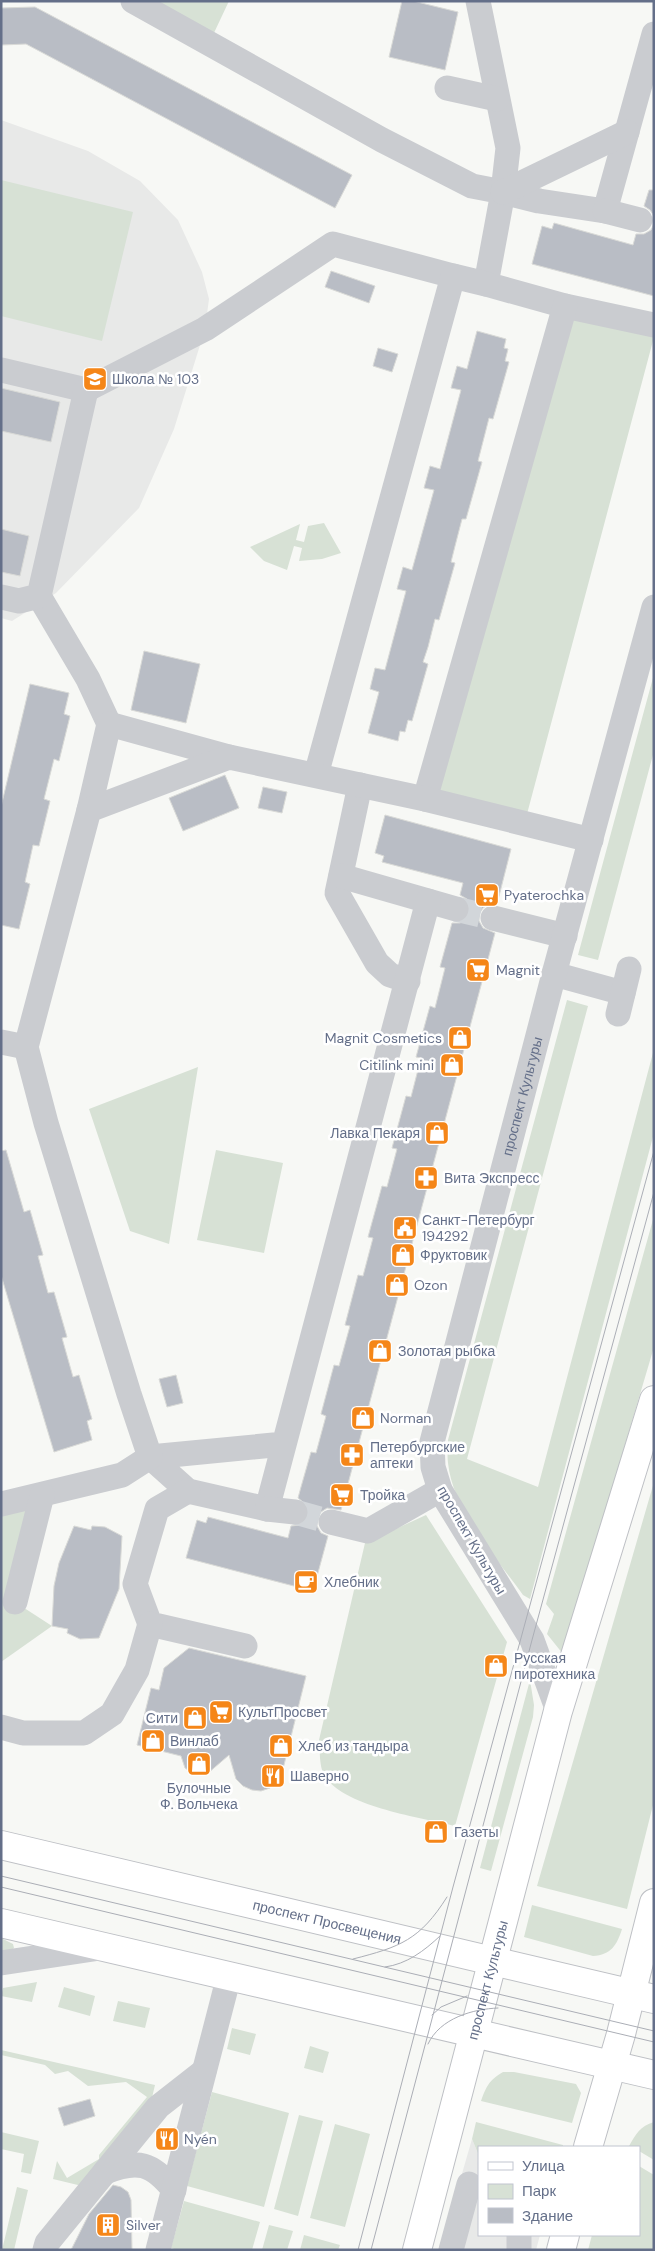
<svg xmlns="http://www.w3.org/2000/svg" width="655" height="2251" font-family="'DM Sans',sans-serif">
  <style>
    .built { fill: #e8e9e8 }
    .green { fill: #d7e1d5 }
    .building { fill: #b9bdc5; stroke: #d9dad7 }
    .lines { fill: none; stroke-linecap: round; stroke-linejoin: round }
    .minor-tunnel { stroke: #d2d6da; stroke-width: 25; stroke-dasharray: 25 12; stroke-linecap: butt }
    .major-casing { stroke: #bec0c5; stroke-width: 30 }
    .minor { stroke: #caccd0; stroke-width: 25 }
    .major { stroke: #fff; stroke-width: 28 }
    .tram { stroke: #abaeb6; stroke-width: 1 }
    .labels { text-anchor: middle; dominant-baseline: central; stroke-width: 5; stroke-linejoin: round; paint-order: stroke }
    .poi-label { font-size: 14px; fill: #646f89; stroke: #fff; text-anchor: start }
    .street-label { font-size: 14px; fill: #646f89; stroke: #fff }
  </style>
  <rect width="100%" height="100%" fill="#f7f8f5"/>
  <path class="built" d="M1 120 88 151 140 181 178 220 202 272 209 299 205 329 174 429 139 508 56 593 12 621 1 618Z
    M472 2139 479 2156V2235H540L536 2250H440Z"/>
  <path class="green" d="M152 1H229L213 35Z
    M1 180 133 212 102 341 1 316Z
    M572 318 654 337 527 814 438 792Z
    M324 523 341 553 322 559 299 561 302 548 294 546 287 570 264 561 250 547 300 524 296 540 304 542 308 526Z
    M654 674V751L598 960 578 955Z
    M567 1000 588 1006 467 1459 538 1487 654 1049V1133L530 1599 523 1595C496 1557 453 1511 448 1463 447 1456 448 1448 448 1440Z
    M198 1067 169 1244 130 1231 89 1109Z
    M216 1150 283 1163 264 1253 197 1240Z
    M654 1216V1347L563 1654 547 1634 554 1614 546 1604Z
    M654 1482V1801L627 1909 537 1886Z
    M42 1495 15 1602 52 1626 1 1662V1504Z
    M426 1515 507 1642 455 1826C420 1817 343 1807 324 1775 319 1766 320 1750 319 1740L365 1543Z
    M530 1680 534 1705 533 1717 491 1871 480 1868Z
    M532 1905 622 1929C617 1945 611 1955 593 1956L524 1937Z
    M1 1938 13 1944 14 1948 11 1951 1 1952Z
    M37 1982 32 2002 1 1996 3 1988Z
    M64 1987 95 1996 90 2016 58 2007Z
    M118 2001 150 2008 145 2028 113 2021Z
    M232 2028 256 2034 250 2055 227 2049Z
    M310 2046 329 2052 323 2073 304 2068Z
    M1 2050 155 2085 151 2102 82 2186 53 2179 57 2161 67 2178 99 2159V2155L147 2097 126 2082 88 2086 68 2071 55 2074 45 2065 1 2055Z
    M503 2072H514L576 2084 581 2093 572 2123 481 2101C486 2087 489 2080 503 2072Z
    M212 2092 289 2113 264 2207 187 2186Z
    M299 2115 323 2121 298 2216 274 2209Z
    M476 2122 563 2145V2147H479V2156L472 2139Z
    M654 2122V2160L639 2151V2147L629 2146C636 2134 640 2126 654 2122Z
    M335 2124 370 2134 345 2227 310 2218Z
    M1 2132 39 2141 31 2174 21 2172 24 2154 1 2149Z
    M639 2166 654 2175V2250H588L592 2235H639Z
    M17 2187 28 2190 14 2250H2Z
    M184 2201 260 2222 252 2250H178L171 2248Z
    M269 2225 293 2231 287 2250H262Z
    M304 2235 340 2245 338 2250H300Z"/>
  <path class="building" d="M402 1H413L458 12 445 70 389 57Z
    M35 7 352 175 335 208 26 44 1 45V8Z
    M649 190H654V216L650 210 644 206Z
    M554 223 633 245 636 234H644L651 230 654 224V296L532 264 542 226 552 229Z
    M331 271 375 286 369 303 325 287Z
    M477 331 506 339 504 348 508 349 505 361 509 362 493 419 489 418 478 461 482 462 466 519H462L455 546 451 562 455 563 439 620 435 619 428 647 423 662 428 664 412 721 408 720 405 732 400 731 398 741 368 733 379 692 370 689 375 668 385 670 406 591 397 589 403 567 412 570 434 490 424 488 430 466 440 469 461 390 451 388 457 366 467 369Z
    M378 348 398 354 392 372 373 366Z
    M1 388 60 402 51 442 1 431Z
    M1 529 29 536 20 576 1 572Z
    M144 651 200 664 186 723 131 710Z
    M30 684 69 693 64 714 70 716 59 761 54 759 44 799 50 801 39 846 33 845 25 882 30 884 19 929 1 925V807Z
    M225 775 239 808 183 831 169 798Z
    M263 787 287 792 282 813 258 808Z
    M385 815 511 849 497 904H489L483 908 479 914V921L483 928 495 933 341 1510 327 1508 321 1512 317 1518V1526L321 1533 328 1536 313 1591 186 1558 197 1520 206 1523 208 1517 288 1538 291 1526 301 1525 307 1520 309 1514 308 1506 298 1498 301 1487 311 1452 316 1453 326 1416 321 1414 334 1365 339 1366 350 1326 345 1325 358 1275 363 1276 373 1238 368 1237 382 1186 387 1187 397 1149 392 1148 406 1096 411 1097 421 1058 416 1057 430 1006 435 1008 445 968 440 967 452 923H460L466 920 470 912V905L467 899 460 895 463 883 382 862 384 856 375 853Z
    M6 1150 24 1212 30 1210 43 1255 38 1256 48 1293 54 1292 67 1337 62 1338 73 1377 79 1375 92 1419 87 1421 92 1440 54 1452 1 1275V1151Z
    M176 1375 183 1403 167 1407 159 1379Z
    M74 1526 91 1530 92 1526 105 1527 122 1536 119 1589 99 1638 80 1639 67 1633 68 1629 52 1626 54 1586 59 1563Z
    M189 1648 306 1676 282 1773 278 1781 270 1788 261 1791 252 1790 243 1786 236 1779 229 1755 207 1774 195 1775 185 1768 181 1756 137 1745 151 1688 159 1690 164 1668Z
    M90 2099 95 2116 64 2126 58 2108Z
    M113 2185 121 2187 128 2192 131 2200 132 2250H71L89 2214Z"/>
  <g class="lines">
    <path class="minor-tunnel" d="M456 909 493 918
      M295 1512 331 1522"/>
    <defs>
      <g id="major">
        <path id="s2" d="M1 1845 654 1999"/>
        <path d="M1 1923 654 2075"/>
        <path d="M588 2147 621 2034 654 1903"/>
        <path id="s3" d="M417 2250 558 1711 654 1400"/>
        <path d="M561 2250 565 2235"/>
      </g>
    </defs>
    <use href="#major" class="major-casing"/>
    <g class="minor">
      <path d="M133 1 382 140 472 186 503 192 486 284 565 306 654 325"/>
      <path d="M478 1 508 148 503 192"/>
      <path d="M447 88 497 99"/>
      <path d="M503 192 539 201 605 211 654 34"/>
      <path d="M503 192 627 132"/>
      <path d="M605 211 640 220"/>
      <path d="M1 370 86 390 205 329 333 244 453 276"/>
      <path d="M39 596 88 679 109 724"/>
      <path d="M1 597 19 601 39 596 86 390"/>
      <path d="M316 775 453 276 486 284"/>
      <path d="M360 785 337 893 377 963 390 975 408 981"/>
      <path d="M425 799 565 306"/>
      <path d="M89 810 109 724 229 757"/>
      <path d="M341 876 456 909"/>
      <path d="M493 918 565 936"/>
      <path d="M554 974 623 993"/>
      <path d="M618 1014 629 969"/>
      <path d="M1 1042 26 1047"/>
      <path d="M284 1444 150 1457 188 1491 267 1509 428 901"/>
      <path d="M188 1491 157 1509 135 1584 150 1624 245 1646"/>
      <path d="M1 1504 122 1475 150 1457 129 1394 46 1123 26 1047 89 810 229 757 425 799 591 840"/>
      <path d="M267 1509 295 1512"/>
      <path d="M331 1522 368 1531 440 1490"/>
      <path d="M15 1602 42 1495"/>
      <path id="s1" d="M558 1711 532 1640 440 1490 433 1467 432 1442 554 974 654 607"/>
      <path d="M1 1727 23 1733H84L112 1714 137 1670 150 1624"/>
      <path d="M1 1963 100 1948"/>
      <path d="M105 2172C138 2159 152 2163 174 2190"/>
      <path d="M45 2250 47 2243 158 2107 204 2071"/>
      <path d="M158 2250 229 1976"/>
      <path d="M451 2250 469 2184"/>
      <path d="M519 2250V2235"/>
    </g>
    <use href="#major" class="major"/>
    <path class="tram" d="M1 1876 654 2031
      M1 1887 654 2042
      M353 1959C400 1947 420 1940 447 1897
      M385 1967C407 1964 424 1951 440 1936
      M432 2015 441 2007 467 1996
      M428 2044C440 2018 473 2009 498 2008
      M358 2250 453 1887 654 1151
      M371 2250 532 1640 654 1192"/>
  </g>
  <defs>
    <symbol id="school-square" viewBox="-11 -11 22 22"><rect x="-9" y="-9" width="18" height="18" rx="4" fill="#f58618" stroke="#fff"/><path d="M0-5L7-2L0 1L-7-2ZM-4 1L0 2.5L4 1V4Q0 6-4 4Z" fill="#fff"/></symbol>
    <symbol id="supermarket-square" viewBox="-11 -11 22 22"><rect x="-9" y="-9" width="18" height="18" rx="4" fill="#f58618" stroke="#fff"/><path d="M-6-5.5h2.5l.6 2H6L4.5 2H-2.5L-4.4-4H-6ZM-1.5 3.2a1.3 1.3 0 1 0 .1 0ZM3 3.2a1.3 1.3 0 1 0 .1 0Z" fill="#fff"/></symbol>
    <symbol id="shop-square" viewBox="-11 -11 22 22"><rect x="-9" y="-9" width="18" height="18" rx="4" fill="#f58618" stroke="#fff"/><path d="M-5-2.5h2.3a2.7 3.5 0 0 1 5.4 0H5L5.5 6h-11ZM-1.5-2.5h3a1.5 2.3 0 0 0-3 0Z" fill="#fff"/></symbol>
    <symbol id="pharmacy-square" viewBox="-11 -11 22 22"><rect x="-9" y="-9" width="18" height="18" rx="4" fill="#f58618" stroke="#fff"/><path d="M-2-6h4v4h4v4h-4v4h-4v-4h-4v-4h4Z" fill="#fff"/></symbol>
    <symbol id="civic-square" viewBox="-11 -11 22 22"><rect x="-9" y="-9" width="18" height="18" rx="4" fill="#f58618" stroke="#fff"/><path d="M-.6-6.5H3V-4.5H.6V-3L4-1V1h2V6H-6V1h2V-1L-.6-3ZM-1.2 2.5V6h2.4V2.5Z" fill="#fff"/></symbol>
    <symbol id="cafe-square" viewBox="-11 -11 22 22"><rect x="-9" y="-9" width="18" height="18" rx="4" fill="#f58618" stroke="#fff"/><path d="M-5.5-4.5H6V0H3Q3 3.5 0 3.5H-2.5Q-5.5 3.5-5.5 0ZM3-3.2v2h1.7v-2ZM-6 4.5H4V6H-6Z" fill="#fff"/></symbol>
    <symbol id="restaurant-square" viewBox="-11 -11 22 22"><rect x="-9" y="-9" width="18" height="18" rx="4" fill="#f58618" stroke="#fff"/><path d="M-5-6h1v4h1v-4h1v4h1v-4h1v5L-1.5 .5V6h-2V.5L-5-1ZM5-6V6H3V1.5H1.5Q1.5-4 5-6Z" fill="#fff"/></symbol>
    <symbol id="building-square" viewBox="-11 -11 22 22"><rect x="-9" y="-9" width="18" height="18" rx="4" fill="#f58618" stroke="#fff"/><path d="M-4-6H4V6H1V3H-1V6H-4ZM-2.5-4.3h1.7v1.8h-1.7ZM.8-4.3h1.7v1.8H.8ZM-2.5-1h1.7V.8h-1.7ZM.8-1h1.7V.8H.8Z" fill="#fff"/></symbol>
  </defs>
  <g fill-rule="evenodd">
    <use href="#school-square" x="81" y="365" width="28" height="28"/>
    <use href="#supermarket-square" x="473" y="881" width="28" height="28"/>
    <use href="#supermarket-square" x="464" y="956" width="28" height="28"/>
    <use href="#shop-square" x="446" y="1024" width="28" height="28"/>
    <use href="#shop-square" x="438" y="1051" width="28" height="28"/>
    <use href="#shop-square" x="423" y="1119" width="28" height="28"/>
    <use href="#pharmacy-square" x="412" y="1164" width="28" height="28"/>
    <use href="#civic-square" x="391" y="1214" width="28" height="28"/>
    <use href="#shop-square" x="389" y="1241" width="28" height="28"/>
    <use href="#shop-square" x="383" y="1271" width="28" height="28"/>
    <use href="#shop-square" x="366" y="1337" width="28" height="28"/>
    <use href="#shop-square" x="349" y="1404" width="28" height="28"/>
    <use href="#pharmacy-square" x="338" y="1441" width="28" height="28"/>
    <use href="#supermarket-square" x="328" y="1481" width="28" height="28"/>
    <use href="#cafe-square" x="292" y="1568" width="28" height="28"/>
    <use href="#shop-square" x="482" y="1652" width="28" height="28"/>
    <use href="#supermarket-square" x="207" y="1698" width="28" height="28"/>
    <use href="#shop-square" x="181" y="1704" width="28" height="28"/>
    <use href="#shop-square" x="139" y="1727" width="28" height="28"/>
    <use href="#shop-square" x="267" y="1732" width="28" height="28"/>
    <use href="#shop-square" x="185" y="1750" width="28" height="28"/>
    <use href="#restaurant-square" x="259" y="1762" width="28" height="28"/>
    <use href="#shop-square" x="422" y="1818" width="28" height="28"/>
    <use href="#restaurant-square" x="153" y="2125" width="28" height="28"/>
    <use href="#building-square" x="94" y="2211" width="28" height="28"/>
  </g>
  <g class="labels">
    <g class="poi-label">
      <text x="112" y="379">Школа № 103</text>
      <text x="504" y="895">Pyaterochka</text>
      <text x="496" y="970">Magnit</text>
      <text x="442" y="1038" text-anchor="end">Magnit Cosmetics</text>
      <text x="434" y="1065" text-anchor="end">Citilink mini</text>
      <text x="420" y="1133" text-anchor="end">Лавка Пекаря</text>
      <text x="444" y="1178">Вита Экспресс</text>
      <text x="422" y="1220">Санкт-Петербург<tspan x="422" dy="16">194292</tspan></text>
      <text x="420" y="1255">Фруктовик</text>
      <text x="414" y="1285">Ozon</text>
      <text x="398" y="1351">Золотая рыбка</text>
      <text x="380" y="1418">Norman</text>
      <text x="370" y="1447">Петербургские<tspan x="370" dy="16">аптеки</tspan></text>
      <text x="360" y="1495">Тройка</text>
      <text x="324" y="1582">Хлебник</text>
      <text x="514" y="1658">Русская<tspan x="514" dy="16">пиротехника</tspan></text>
      <text x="238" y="1712">КультПросвет</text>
      <text x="178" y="1718" text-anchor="end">Сити</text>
      <text x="170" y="1741">Винлаб</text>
      <text x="298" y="1746">Хлеб из тандыра</text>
      <text x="290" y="1776">Шаверно</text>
      <text x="199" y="1788" text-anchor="middle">Булочные<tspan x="199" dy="16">Ф. Вольчека</tspan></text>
      <text x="454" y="1832">Газеты</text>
      <text x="184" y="2139">Nyén</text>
      <text x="126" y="2225">Silver</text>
    </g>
    <g class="street-label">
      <text stroke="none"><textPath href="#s1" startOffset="658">проспект Культуры</textPath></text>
      <text transform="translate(472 1540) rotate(60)">проспект Культуры</text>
      <text stroke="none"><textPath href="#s2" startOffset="335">проспект Просвещения</textPath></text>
      <text stroke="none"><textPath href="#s3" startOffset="279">проспект Культуры</textPath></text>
    </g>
  </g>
  <rect width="655" height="2251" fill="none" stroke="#646f89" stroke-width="5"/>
  <rect x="478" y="2146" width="162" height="90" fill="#ffffff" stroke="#c1c5d0"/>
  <rect x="488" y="2162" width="25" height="8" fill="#ffffff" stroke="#c1c5d0"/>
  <text x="522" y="2171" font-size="15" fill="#646f89">Улица</text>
  <rect x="488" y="2184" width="25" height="15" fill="#d7e1d5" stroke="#c1c5d0"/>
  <text x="522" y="2196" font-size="15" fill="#646f89">Парк</text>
  <rect x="488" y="2208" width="25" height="15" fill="#b9bdc5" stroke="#c1c5d0"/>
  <text x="522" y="2221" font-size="15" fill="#646f89">Здание</text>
</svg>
